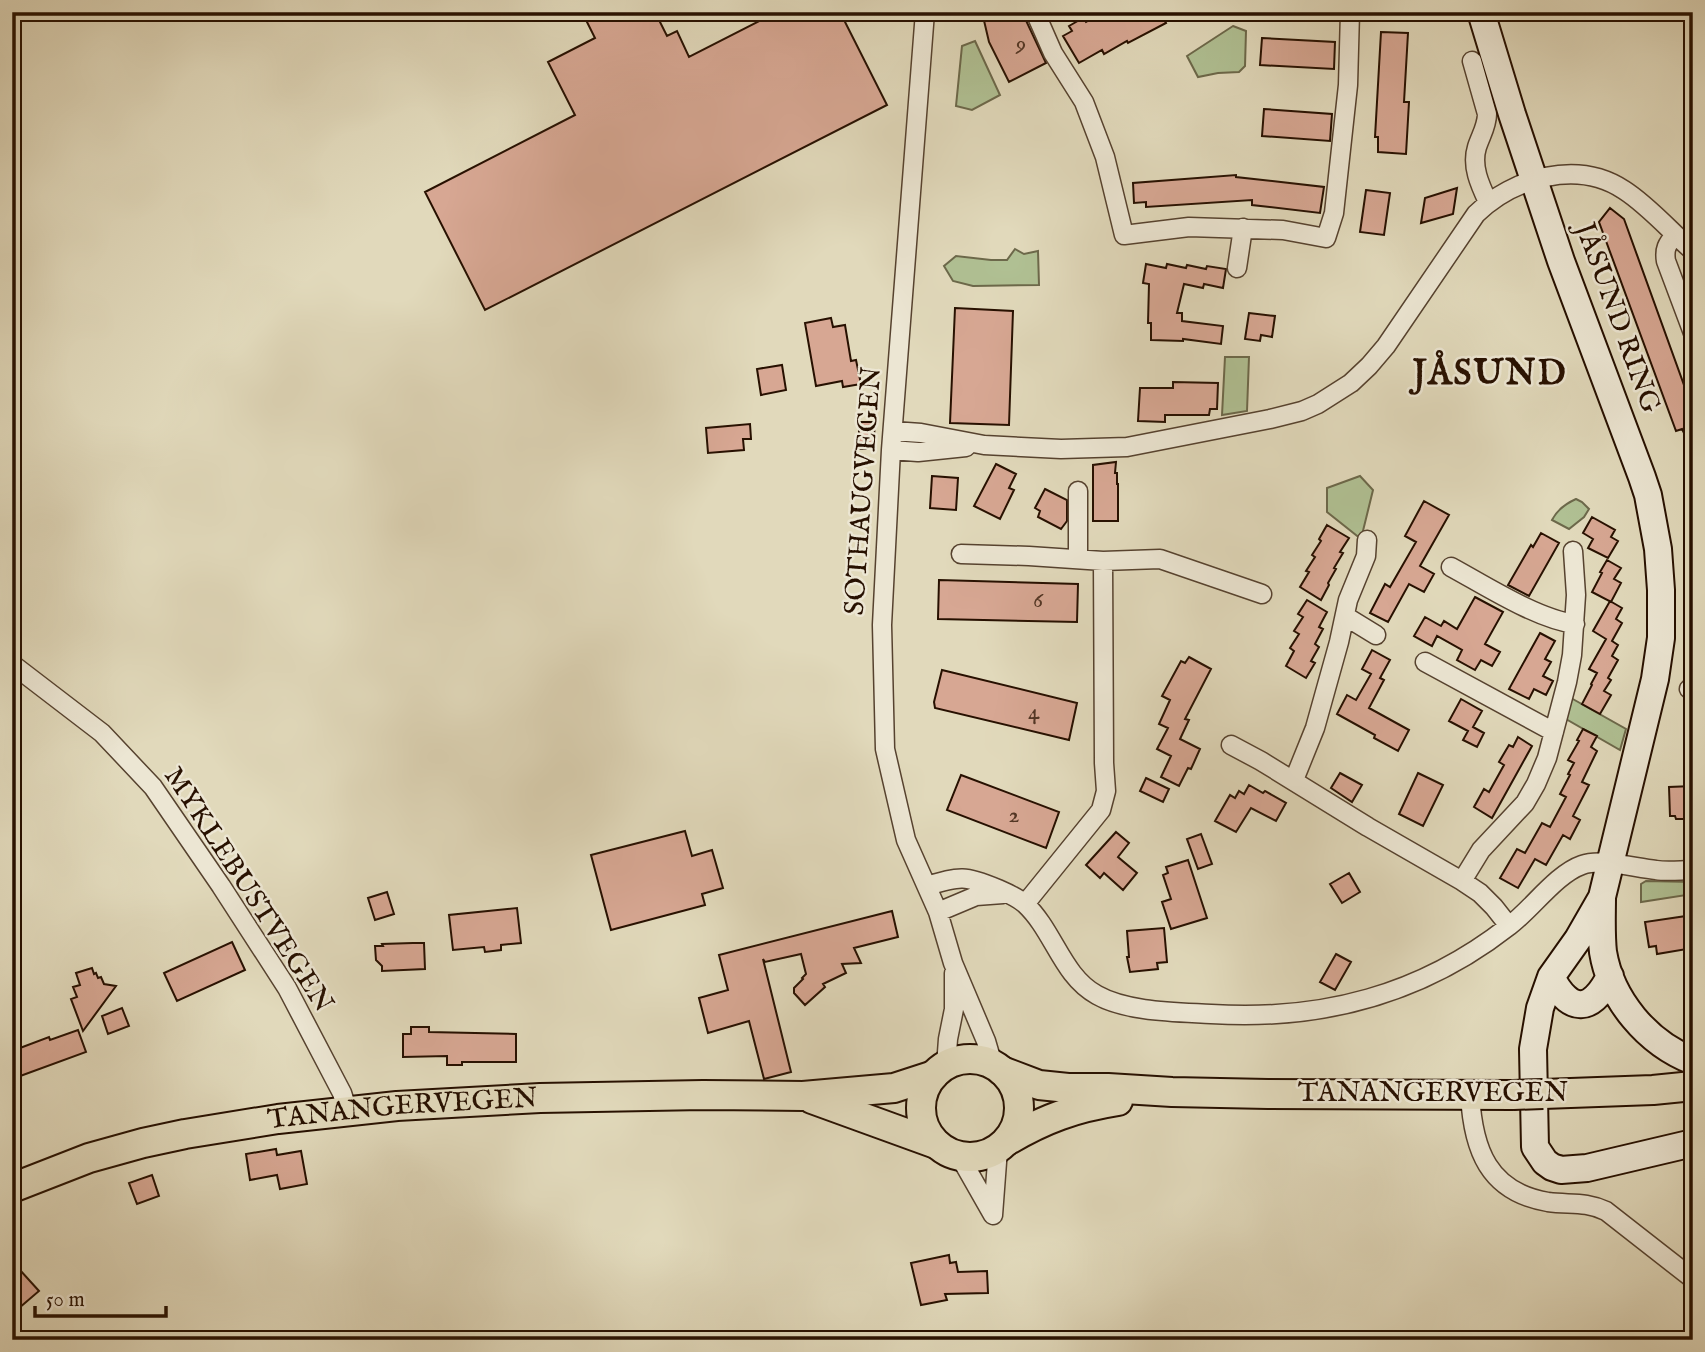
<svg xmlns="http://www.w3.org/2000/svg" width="1705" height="1352" font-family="'IM FELL English',serif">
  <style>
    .green { fill: #b0c093; stroke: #6c684a; stroke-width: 2 }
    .building { fill: #d7a793; stroke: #271000; stroke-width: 2 }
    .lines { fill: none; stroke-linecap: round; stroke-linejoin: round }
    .street-casing { stroke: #56422f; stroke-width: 21 }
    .secondary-casing { stroke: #271000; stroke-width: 30 }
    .primary-casing { stroke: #271000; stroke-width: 32 }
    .street { stroke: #ece6d3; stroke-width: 18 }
    .secondary { stroke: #ece6d3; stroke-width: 26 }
    .primary { stroke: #e1d9bb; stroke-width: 28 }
    .primary-bridge-casing { stroke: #271000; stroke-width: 32; stroke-linecap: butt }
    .primary-bridge { stroke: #e1d9bb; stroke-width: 28 }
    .labels { text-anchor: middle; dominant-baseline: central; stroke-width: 5; stroke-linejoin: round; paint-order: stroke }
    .number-label { font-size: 24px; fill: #533625 }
    .street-label { font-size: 28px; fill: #271000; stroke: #ece6d3 }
    .district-label { font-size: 35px; font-weight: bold; letter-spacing: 2px; fill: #271000; stroke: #ece6d3 }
  </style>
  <rect width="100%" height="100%" fill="#e1d9bb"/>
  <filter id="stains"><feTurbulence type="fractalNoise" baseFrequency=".00286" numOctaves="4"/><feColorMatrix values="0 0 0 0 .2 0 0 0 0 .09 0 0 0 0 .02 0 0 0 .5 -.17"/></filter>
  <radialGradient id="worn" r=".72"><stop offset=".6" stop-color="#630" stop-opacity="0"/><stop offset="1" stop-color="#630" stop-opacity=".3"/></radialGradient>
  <path class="green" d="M1233 26 1246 31 1245 66 1239 72 1218 73 1198 77 1187 56Z
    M975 41 1000 95 972 110 956 106 962 46Z
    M1015 249 1024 254 1038 251 1039 285 973 286 953 281 944 266 956 256 991 260H1007Z
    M1225 357H1249L1247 411 1222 415Z
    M1360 476 1373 490 1361 539 1327 512V488Z
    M1576 499 1582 502 1589 509 1584 517 1569 529 1552 520C1557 510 1565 504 1576 499Z
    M1571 698 1626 729 1620 750 1566 719Z
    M1646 881 1693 882V894L1641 902V884Z"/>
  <path class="building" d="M582 12H655L667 36 677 31 689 57 777 12H840L887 105 485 310 425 192 575 115 548 62 595 38Z
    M982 12H1016L1017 15 1023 14 1046 63 1009 82 989 42Z
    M1103 12H1181L1165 21 1166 23 1128 43 1127 41 1104 54 1102 50 1079 63 1063 36 1072 31 1069 26 1083 18 1086 22Z
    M1381 32 1408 33 1404 102H1409L1406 154 1378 152V137H1375Z
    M1262 38 1335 42 1334 69 1260 65Z
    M1264 109 1332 114 1330 141 1262 136Z
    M1236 175V177L1324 187 1320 213 1252 205V200L1146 207V202L1134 203 1133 183Z
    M1457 188 1453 214 1421 223 1425 198Z
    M1366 190 1390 193 1384 235 1360 232Z
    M1610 208 1624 219 1693 410V451L1682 429 1676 431 1599 222Z
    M1146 264 1166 268 1167 264 1186 268 1187 265 1206 269 1207 266 1226 269 1223 288 1204 284 1203 288 1184 284 1177 313H1182V321L1223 326 1221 344 1183 339V341L1151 340V323H1148L1149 284 1143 283Z
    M955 308 1013 311 1009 425 950 423Z
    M1249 313 1275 316 1272 337 1261 335 1260 341 1245 339Z
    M831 318 833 327 845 325 851 361 856 360 861 384 843 387 842 381 816 386 805 323Z
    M782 365 786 390 761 395 757 369Z
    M1173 382 1218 383 1217 409H1210L1209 415H1165V422L1138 421 1140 388H1173Z
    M859 422H874L875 449H859Z
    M750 424 751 439H743L744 450 708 453 706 428Z
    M1116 462 1115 473H1117V484H1118V521H1093V465Z
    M996 464 1016 474 1009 488 1014 490 1000 519 974 506Z
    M932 476 958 478 956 510 930 508Z
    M1045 489 1067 500V521L1061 529 1038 517 1040 511 1035 508Z
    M1424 501 1449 515 1420 566 1434 574 1424 592 1409 584 1388 622 1370 613 1385 584 1390 587 1416 542 1405 536Z
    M1592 517 1615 530 1611 537 1618 541 1608 558 1588 548 1593 539 1583 533Z
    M1327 525 1349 538 1340 552 1343 553 1334 568 1336 569 1328 583 1329 585 1321 600 1300 587 1309 572 1306 571 1315 557 1312 555 1321 541 1319 539Z
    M1541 533 1559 543 1529 596 1508 585 1531 545 1533 547Z
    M1607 560 1621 568 1614 579 1621 583 1611 602 1592 592 1602 573 1600 572Z
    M939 580 1078 584 1077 622 938 619Z
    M1475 597 1503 612 1485 644 1500 652 1492 666 1481 660 1475 670 1457 660 1462 650 1437 636 1432 646 1414 636 1425 617 1441 626 1444 621 1457 629Z
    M1307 600 1327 612 1319 627 1323 629 1315 644 1319 647 1311 661 1315 663 1306 678 1286 666 1294 651 1290 648 1299 634 1294 631 1303 617 1298 614Z
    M1610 601 1622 608 1616 619 1622 623 1612 641 1618 645 1612 656 1618 660 1608 678 1611 680 1604 691 1611 695 1600 714 1582 704 1592 685 1591 684 1597 673 1589 669 1606 639 1593 631Z
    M1540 633 1555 641 1545 659 1551 662 1543 676 1553 681 1546 695 1534 689 1529 699 1509 689Z
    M1372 650 1390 660 1380 678 1384 680 1369 708 1409 730 1398 751 1374 738 1375 735 1337 714 1347 695 1356 700 1371 674 1362 669Z
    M1189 657 1211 669 1185 719 1189 720 1180 739 1200 749 1191 769 1188 768 1179 786 1161 777 1171 756 1157 749 1168 728 1159 724 1170 700 1162 696 1181 661 1185 663Z
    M942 670 1077 703 1069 740 935 708 934 702Z
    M1461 699 1482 711 1473 727 1484 733 1477 747 1463 740 1468 731 1449 721Z
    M1583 729 1597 736 1591 747 1597 751 1582 782 1589 785 1573 816 1580 820 1570 839 1563 835 1546 865 1535 859 1518 888 1500 878 1517 849 1525 853 1542 823 1550 827 1566 797 1560 794 1570 775 1568 774 1574 763 1568 760 1579 741 1577 740Z
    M1518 737 1532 746 1492 818 1474 807 1484 789 1489 792 1504 765 1499 762 1509 745 1513 747Z
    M1340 773 1362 785 1352 802 1331 788Z
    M1418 773 1443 785 1423 826 1399 814Z
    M961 775 1059 812 1046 848 947 810Z
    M1146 778 1169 789 1163 802 1140 791Z
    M1249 785 1263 793 1265 791 1286 803 1276 821 1251 808 1236 832 1215 821 1230 795 1235 798 1239 791 1244 794Z
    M1693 786V819H1676L1675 816H1670L1669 787Z
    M685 831 692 856 712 850 723 888 702 894 705 905 611 930 591 855Z
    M1116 832 1129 843 1118 857 1137 873 1123 890 1104 873 1100 878 1086 865Z
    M1201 834 1212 864 1198 869 1187 839Z
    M1188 860 1207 918 1171 929 1162 902 1171 899 1163 875 1168 873 1166 867Z
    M1349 873 1360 892 1342 903 1330 884Z
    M387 892 394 914 375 920 368 898Z
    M517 908 521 943 501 945V950L485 952 484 947 453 950 449 915Z
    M892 911 898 937 854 948 861 963 842 964 846 973 823 984 825 987 805 1005 794 993V988L803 979 802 978 806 974 801 954 765 962 763 959 791 1072 764 1079 749 1021 708 1033 699 998 728 990 719 955Z
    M1693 915V948L1657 954 1656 946 1649 947 1645 922Z
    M1164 928 1167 962 1157 963 1158 969 1130 972 1127 957H1129L1127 931Z
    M232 942 245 970 177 1001 164 973Z
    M413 943H424L425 969 382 971V966L376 960 375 946H383L382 944Z
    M1336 954 1351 962 1335 990 1320 982Z
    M92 968 94 974 96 973 98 978 101 977 104 984 116 986 83 1031 71 999 77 997 73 987 80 985 76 973Z
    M122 1008 129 1026 108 1034 102 1016Z
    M411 1027H429V1032L516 1034V1062H462V1065H447V1056L403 1057V1034H411Z
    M78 1030 86 1052 12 1079V1051L49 1037 50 1040Z
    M276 1149 277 1155 301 1151 307 1184 280 1189 277 1175 250 1180 246 1154Z
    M152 1175 159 1196 137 1204 129 1183Z
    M949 1255 950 1263 956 1262 958 1272 987 1271 988 1293 945 1294 947 1300 921 1305 911 1263Z
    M20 1270 39 1291 12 1314V1277Z"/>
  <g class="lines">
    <defs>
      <path id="street" d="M925 12 891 450 882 625 885 749 906 840 938 912 953 963 986 1041 993 1065
        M1035 12 1053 53 1084 102 1105 157 1124 235 1189 227 1283 230 1326 238 1334 213 1348 85 1350 12
        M1472 61 1487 114C1487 126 1481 135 1477 147 1471 166 1480 185 1488 202
        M1675 235C1667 244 1664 249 1666 261L1693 333
        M1237 268 1243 228
        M893 431 921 433 984 445 1061 449 1127 447 1270 419 1302 411 1318 404 1351 383 1369 366 1386 346 1476 214C1513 178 1577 159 1624 190 1649 206 1671 232 1693 251
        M891 450 918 452 966 447
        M1078 491V559
        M961 554 1029 556 1103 561 1160 559 1262 594
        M1451 567C1486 586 1537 619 1575 624
        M1345 616 1376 635
        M1425 662 1554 732
        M12 664 102 733 153 787 221 886 287 988 342 1093 348 1112
        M1689 689 1693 688
        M1231 745 1261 761 1368 827 1462 881 1480 893 1494 907 1509 926
        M1294 780 1315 728 1339 642 1348 600 1366 556 1367 540
        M1462 881 1481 850 1525 803 1536 784 1547 758 1567 682 1572 655 1576 595 1573 551
        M927 886C960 876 965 875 998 889 1007 893 1017 897 1025 904 1054 931 1062 976 1097 995 1127 1012 1176 1012 1211 1014 1322 1021 1421 995 1509 926 1532 909 1556 874 1582 865 1601 858 1635 868 1656 870 1668 872 1681 870 1693 870
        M1025 904 1101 810 1106 791 1104 763 1103 561
        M938 912 976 896 1003 894
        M946 1066 948 1039 954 1009V973
        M1470 1095C1473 1149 1488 1192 1548 1202 1570 1205 1585 1201 1606 1211L1693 1279
        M960 1157 993 1215
        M993 1215 998 1149"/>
      <path id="secondary" d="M1481 12 1512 114 1561 261 1642 477 1648 495 1658 549 1661 590V638L1655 679 1602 897C1602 915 1601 934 1603 952 1611 1000 1647 1043 1693 1061
        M1601 899 1578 939 1551 977 1540 1008 1533 1049 1535 1147 1545 1162 1552 1167 1561 1170 1587 1168 1693 1143
        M1551 977C1570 1014 1592 1013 1610 976"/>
      <g id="primary">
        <circle cx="970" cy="1108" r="49"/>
        <path d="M1002 1071 1039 1085 1068 1088H1108L1172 1092 1268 1094 1513 1095"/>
        <path d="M1543 1094 1653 1090 1693 1086"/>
        <path d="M812 1099 936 1144"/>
        <path d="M1007 1141C1044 1119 1074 1108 1118 1101"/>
        <path id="s1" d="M12 1188 89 1158 143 1143 185 1134 278 1119 397 1106 540 1098 703 1095 803 1096 894 1088 934 1075"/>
      </g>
    </defs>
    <use href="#street" class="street-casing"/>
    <use href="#secondary" class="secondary-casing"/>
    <use href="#primary" class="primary-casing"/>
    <use href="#street" class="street"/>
    <use href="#secondary" class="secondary"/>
    <use href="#primary" class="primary"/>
    <defs>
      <path id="primary-bridge" d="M1513 1095 1543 1094"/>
    </defs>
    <use href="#primary-bridge" class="primary-bridge-casing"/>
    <use href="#primary-bridge" class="primary-bridge"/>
  </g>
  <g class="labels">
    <g class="number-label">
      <text x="1021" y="44">9</text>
      <text x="1038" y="600">6</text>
      <text x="1034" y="712">4</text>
      <text x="1014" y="815">2</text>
    </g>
    <g class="street-label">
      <text transform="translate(1617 318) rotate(70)">JÅSUND RING</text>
      <text transform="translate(864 491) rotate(-86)">SOTHAUGVEGEN</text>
      <text transform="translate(248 890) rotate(57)">MYKLEBUSTVEGEN</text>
      <text x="1433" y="1093">TANANGERVEGEN</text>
      <text stroke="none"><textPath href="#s1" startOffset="401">TANANGERVEGEN</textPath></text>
    </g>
    <g class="district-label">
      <text x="1490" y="374">JÅSUND</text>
    </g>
  </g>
  <rect width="1705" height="1352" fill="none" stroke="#e1d9bb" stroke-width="42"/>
  <rect x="14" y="14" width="1677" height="1324" fill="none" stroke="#271000" stroke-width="3.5"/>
  <rect x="21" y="21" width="1663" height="1310" fill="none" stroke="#271000" stroke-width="2"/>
  <path d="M35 1306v10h131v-10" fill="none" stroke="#271000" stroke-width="3.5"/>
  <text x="46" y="1306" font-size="21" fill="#271000" stroke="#ece6d3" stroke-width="5" paint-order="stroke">50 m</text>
  <rect width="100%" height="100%" filter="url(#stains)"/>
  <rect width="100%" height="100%" fill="url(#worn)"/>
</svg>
